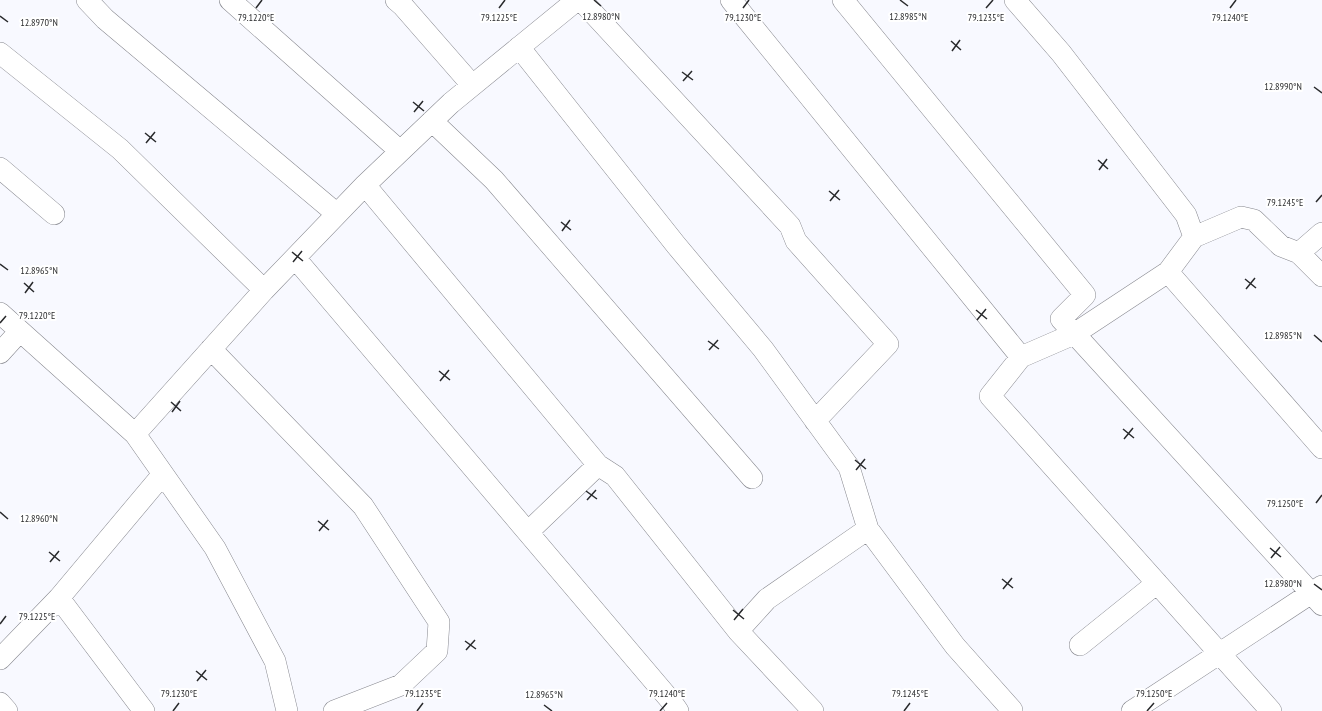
<svg xmlns="http://www.w3.org/2000/svg" width="1322" height="711" font-family="'PT Sans Narrow',sans-serif">
  <style>
    .lines { fill: none; stroke-linecap: round; stroke-linejoin: round }
    .minor-casing { stroke: #87888f; stroke-width: 22 }
    .minor { stroke: #fff; stroke-width: 21 }
    .ticks { fill: none; stroke: #292a2c; stroke-width: 1.5 }
    .ticks-label { font-size: 10px; text-anchor: middle; fill: #292a2c; stroke: #fff; stroke-width: 4; stroke-linejoin: round; paint-order: stroke }
  </style>
  <rect width="100%" height="100%" fill="#f8f9ff"/>
  <g class="lines">
    <defs>
      <path id="minor" d="M87 0 105 19 337 214
        M230 0 400 151
        M396 0 403 6 472 85
        M581 0 790 226 796 241 888 344 815 421
        M731 0 1021 357
        M843 0 1085 295 1061 319 1322 605
        M1015 0 1061 53 1186 215 1194 237
        M519 47 676 245 763 349 849 467 868 529 955 646 1012 710V711
        M0 53 120 149 264 290
        M432 121 494 180 752 478
        M0 168 54 214
        M365 185 598 465 615 476 738 631 813 711
        M1299 253 1322 233
        M295 258 671 701 678 711
        M1168 272 1322 448
        M0 313 135 434 215 548 275 661 287 711
        M211 349 363 506 439 622 437 651 401 685 334 711
        M0 353 20 331
        M135 434 264 290 365 185 451 103 577 0
        M528 532 598 465
        M738 631 767 599 868 529
        M1080 645 1157 583
        M0 659 59 598
        M0 703 7 711
        M144 711 59 598 163 474
        M1132 711 1322 586
        M1271 711 990 396 1021 357 1074 334 1168 272 1194 237 1241 217 1254 220 1281 246 1299 253 1322 276"/>
    </defs>
    <use href="#minor" class="minor-casing"/>
    <use href="#minor" class="minor"/>
  </g>
  <path class="ticks" d="M594 0 601 6M900 0 908 6M256 8 262 0M499 8 505 0M743 8 749 0M986 8 993 0M1230 8 1236 0M0 16 8 22M951 41 961 50M952 51 960 40M682 72 693 80M683 81 692 71M1314 87 1322 93M413 102 424 111M414 112 423 101M145 133 156 142M146 143 155 132M1098 160 1108 169M1099 170 1107 159M829 191 840 200M830 201 839 190M1316 202 1322 195M561 222 571 230M562 231 570 220M292 252 303 261M293 262 302 251M0 264 8 270M1245 279 1256 288M24 283 34 292M1246 289 1255 278M25 293 33 282M976 310 987 319M977 320 986 309M0 323 6 316M1314 335 1322 342M708 341 719 349M709 350 718 340M439 371 450 380M440 381 449 370M171 402 181 411M172 412 180 401M1123 429 1134 438M1124 439 1133 428M855 460 866 469M856 470 865 459M586 491 597 499M587 500 596 490M1316 503 1322 495M0 512 8 519M318 521 329 530M319 531 328 520M1270 548 1281 557M49 552 60 561M1271 558 1280 547M50 562 59 551M1002 579 1013 588M1314 584 1322 590M1003 589 1012 578M733 610 744 619M734 620 743 609M0 624 6 616M465 641 476 649M466 650 475 640M196 671 207 680M197 681 206 670M544 705 552 711M173 711 179 703M417 711 423 703M660 711 667 703M904 711 910 703M1147 711 1154 703"/>
  <g class="ticks-label">
    <text x="601" y="20">12.8980°N</text>
    <text x="908" y="20">12.8985°N</text>
    <text x="256" y="21">79.1220°E</text>
    <text x="499" y="21">79.1225°E</text>
    <text x="743" y="21">79.1230°E</text>
    <text x="986" y="21">79.1235°E</text>
    <text x="1230" y="21">79.1240°E</text>
    <text x="39" y="26">12.8970°N</text>
    <text x="1283" y="90">12.8990°N</text>
    <text x="1285" y="206">79.1245°E</text>
    <text x="39" y="274">12.8965°N</text>
    <text x="37" y="319">79.1220°E</text>
    <text x="1283" y="339">12.8985°N</text>
    <text x="1285" y="507">79.1250°E</text>
    <text x="39" y="522">12.8960°N</text>
    <text x="1283" y="587">12.8980°N</text>
    <text x="37" y="620">79.1225°E</text>
    <text x="179" y="697">79.1230°E</text>
    <text x="423" y="697">79.1235°E</text>
    <text x="667" y="697">79.1240°E</text>
    <text x="910" y="697">79.1245°E</text>
    <text x="1154" y="697">79.1250°E</text>
    <text x="544" y="698">12.8965°N</text>
  </g>
</svg>
